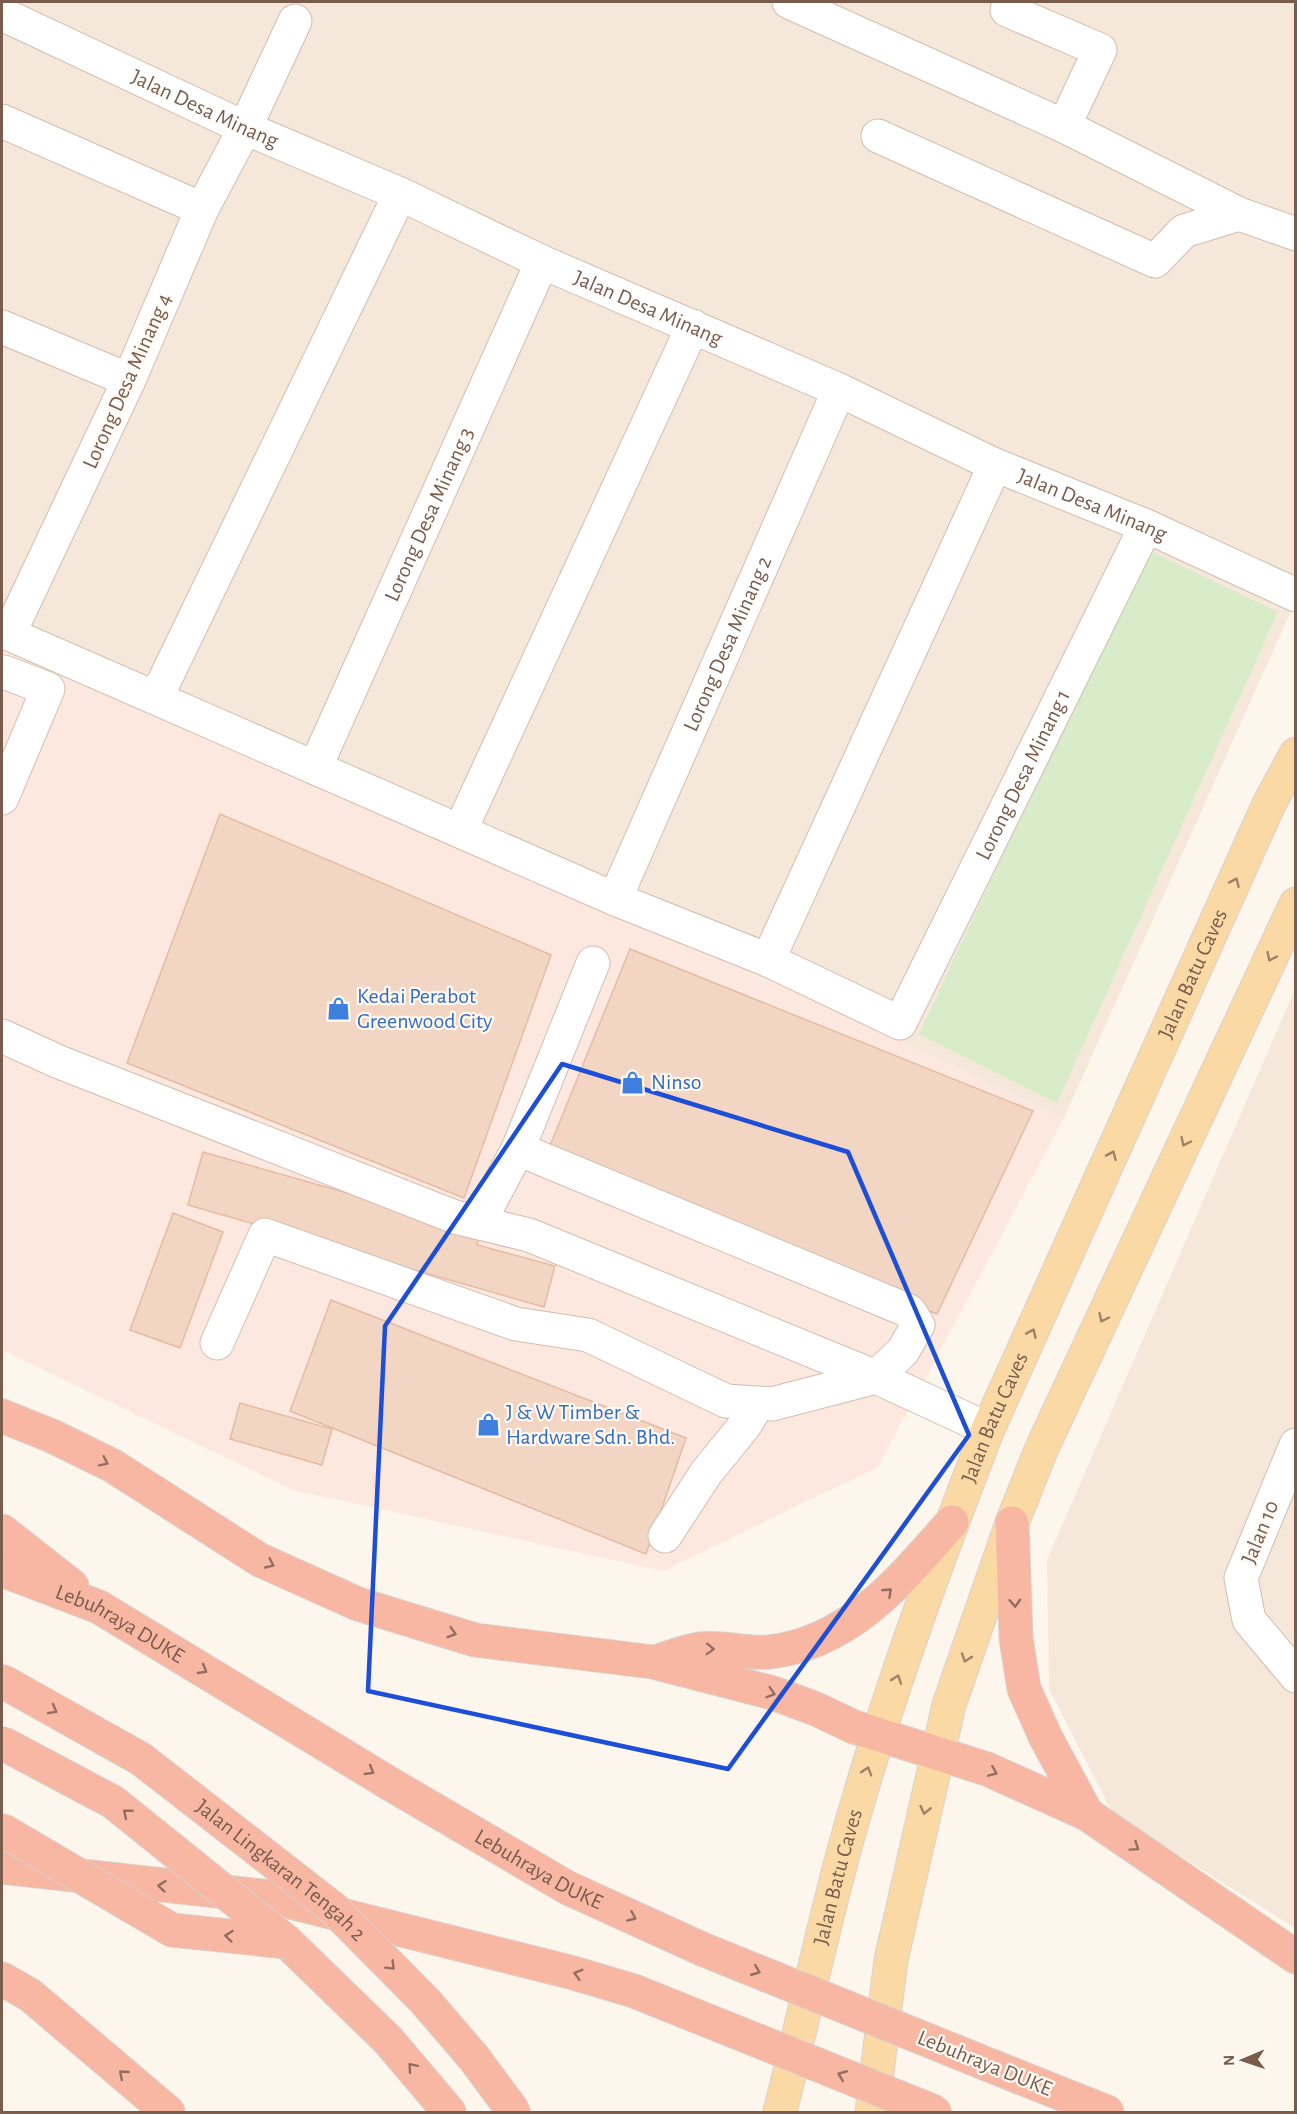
<svg xmlns="http://www.w3.org/2000/svg" width="1297" height="2114" font-family="'Alegreya Sans',sans-serif">
  <style>
    .residential { fill: #f5e8da }
    .commercial { fill: #fde8e0 }
    .green { fill: #d8ecc9 }
    .building { fill: #f3d5c3; stroke: #e6bba3; stroke-width: 1.5 }
    .lines { fill: none; stroke-linecap: round; stroke-linejoin: round }
    .minor-casing { stroke: #d1beb0; stroke-width: 35 }
    .major-casing { stroke: #dad1cd; stroke-width: 35 }
    .highway-casing { stroke: #dad1cd; stroke-width: 35 }
    .minor { stroke: #fff; stroke-width: 33 }
    .major { stroke: #fbd9a5; stroke-width: 33 }
    .highway { stroke: #f7b7a3; stroke-width: 33 }
    .highway-bridge-casing { stroke: #dad1cd; stroke-width: 35; stroke-linecap: butt }
    .highway-bridge { stroke: #f7b7a3; stroke-width: 33 }
    .oneway { stroke: #a18267 }
    .oneway2 { stroke: #936e5e }
    .marked { fill: none; stroke: #1d4ed8; stroke-width: 4.5; stroke-linejoin: round }
    .labels { text-anchor: middle; dominant-baseline: central; stroke-width: 4.5; stroke-linejoin: round; paint-order: stroke }
    .street-label { font-size: 22px; fill: #7a5c4d; stroke: #fffaf3 }
    .shop-label { font-size: 22px; fill: #366cbe; stroke: #fffaf3; text-anchor: start }
  </style>
  <rect width="100%" height="100%" fill="#fdf6ec"/>
  <path class="residential" d="M2 2H1295V602L1064 1118 2 619Z
    M1295 989V1928L1113 1814 1049 1689 1047 1560Z"/>
  <path class="commercial" d="M2 619 1064 1118 878 1467 663 1571 293 1490 2 1350Z"/>
  <path class="green" d="M1146 549 1278 612 1057 1103 919 1034Z"/>
  <path class="building" d="M220 814 551 955 464 1198 127 1063Z
    M630 949 1033 1111 937 1314 545 1158Z
    M203 1152 481 1231 477 1245 555 1266 544 1307 188 1205Z
    M173 1213 223 1232 180 1348 130 1330Z
    M331 1300 686 1438 646 1554 290 1411Z
    M240 1403 332 1429 322 1465 230 1439Z"/>
  <g class="lines">
    <defs>
      <g id="minor">
        <path d="M789 2 1064 126 1239 214 1296 234"/>
        <path d="M1007 10 1100 50 1064 126"/>
        <path id="s1" d="M2 14 245 128 400 194 542 262 839 390 995 465 1146 526 1296 595"/>
        <path id="s2" d="M295 21 245 128 202 209 129 380 9 634 615 899 768 960 900 1023 1146 526"/>
        <path d="M2 121 202 209"/>
        <path d="M878 136 1155 261 1184 231 1239 214"/>
        <path d="M2 327 129 380"/>
        <path d="M156 698 400 194"/>
        <path id="s3" d="M315 768 542 262"/>
        <path d="M2 798 48 689 4 672"/>
        <path d="M460 831 693 326"/>
        <path id="s4" d="M615 899 839 390"/>
        <path d="M768 960 995 465"/>
        <path d="M2 1036 59 1062 455 1217 529 1235 876 1377 988 1429"/>
        <path d="M479 1223 518 1149 593 963"/>
        <path d="M217 1343 265 1235 516 1324 588 1335 726 1401 772 1404 876 1377 903 1351 918 1325 909 1311 518 1149"/>
        <path d="M1296 1445 1241 1578 1249 1620 1296 1676"/>
        <path d="M665 1536 706 1473 745 1425 758 1403"/>
      </g>
      <g id="major">
        <path id="s5" d="M780 2112C802 2024 821 1935 845 1847 884 1705 935 1566 988 1429L1269 804 1296 754"/>
        <path d="M872 2112 891 1960 949 1705 1012 1523 1041 1450 1296 904"/>
      </g>
      <g id="highway">
        <path d="M2 1416 52 1436 113 1466 260 1560 358 1604 475 1640 653 1662 773 1693 816 1709 854 1727 987 1769 1087 1814 1296 1957"/>
        <path d="M1012 1523 1016 1638 1024 1689 1046 1738 1087 1814"/>
        <path d="M2 1531 72 1586"/>
        <path id="s6" d="M2 1570 99 1607 392 1785 568 1888 702 1949"/>
        <path d="M655 1662C669 1658 685 1651 699 1649 722 1646 746 1654 769 1652 850 1643 901 1580 952 1522"/>
        <path d="M2 1867 270 1897 570 1972 634 1991"/>
        <path d="M287 1942 388 2040 449 2112"/>
        <path d="M2 1979 30 1995 168 2112"/>
        <path d="M994 2067 1107 2112"/>
      </g>
    </defs>
    <use href="#minor" class="minor-casing"/>
    <use href="#major" class="major-casing"/>
    <use href="#highway" class="highway-casing"/>
    <use href="#minor" class="minor"/>
    <use href="#major" class="major"/>
    <use href="#highway" class="highway"/>
    <defs>
      <g id="highway-bridge">
        <path id="s7" d="M2 1681 141 1759 334 1909 425 2001 474 2058 514 2112"/>
        <path d="M2 1743 113 1802 287 1942"/>
        <path d="M2 1830 172 1930 287 1942"/>
        <path d="M702 1949 994 2067"/>
        <path d="M634 1991 935 2112"/>
      </g>
    </defs>
    <use href="#highway-bridge" class="highway-bridge-casing"/>
    <use href="#highway-bridge" class="highway-bridge"/>
  </g>
  <defs><path id="oneway-chevron" d="M-2-3.5L2.5 0L-2 3.5" fill="none" stroke-width="1.6" stroke-linecap="round" stroke-linejoin="round" transform="scale(1.5)"/></defs>
  <g class="oneway">
    <use href="#oneway-chevron" transform="translate(1235 882) rotate(-66)"/>
    <use href="#oneway-chevron" transform="translate(1271 957) rotate(115)"/>
    <use href="#oneway-chevron" transform="translate(1185 1142) rotate(115)"/>
    <use href="#oneway-chevron" transform="translate(1112 1155) rotate(-66)"/>
    <use href="#oneway-chevron" transform="translate(1103 1318) rotate(115)"/>
    <use href="#oneway-chevron" transform="translate(1032 1333) rotate(-66)"/>
    <use href="#oneway-chevron" transform="translate(966 1658) rotate(109)"/>
    <use href="#oneway-chevron" transform="translate(897 1679) rotate(-71)"/>
    <use href="#oneway-chevron" transform="translate(867 1771) rotate(-73)"/>
    <use href="#oneway-chevron" transform="translate(925 1810) rotate(103)"/>
  </g>
  <g class="oneway2">
    <use href="#oneway-chevron" transform="translate(104 1462) rotate(26)"/>
    <use href="#oneway-chevron" transform="translate(270 1564) rotate(25)"/>
    <use href="#oneway-chevron" transform="translate(888 1592) rotate(-43)"/>
    <use href="#oneway-chevron" transform="translate(1015 1603) rotate(88)"/>
    <use href="#oneway-chevron" transform="translate(452 1633) rotate(17)"/>
    <use href="#oneway-chevron" transform="translate(710 1649) rotate(2)"/>
    <use href="#oneway-chevron" transform="translate(203 1670) rotate(31)"/>
    <use href="#oneway-chevron" transform="translate(771 1693) rotate(17)"/>
    <use href="#oneway-chevron" transform="translate(53 1710) rotate(29)"/>
    <use href="#oneway-chevron" transform="translate(370 1771) rotate(31)"/>
    <use href="#oneway-chevron" transform="translate(993 1772) rotate(23)"/>
    <use href="#oneway-chevron" transform="translate(127 1813) rotate(-141)"/>
    <use href="#oneway-chevron" transform="translate(1135 1847) rotate(34)"/>
    <use href="#oneway-chevron" transform="translate(162 1886) rotate(-174)"/>
    <use href="#oneway-chevron" transform="translate(632 1917) rotate(24)"/>
    <use href="#oneway-chevron" transform="translate(229 1936) rotate(-174)"/>
    <use href="#oneway-chevron" transform="translate(391 1966) rotate(45)"/>
    <use href="#oneway-chevron" transform="translate(756 1971) rotate(22)"/>
    <use href="#oneway-chevron" transform="translate(578 1974) rotate(-164)"/>
    <use href="#oneway-chevron" transform="translate(412 2067) rotate(-131)"/>
    <use href="#oneway-chevron" transform="translate(123 2074) rotate(-139)"/>
    <use href="#oneway-chevron" transform="translate(842 2075) rotate(-158)"/>
  </g>
  <path class="marked" d="M562 1064 848 1152 969 1435 728 1769 368 1691 385 1326Z"/>
  <defs>
    <symbol id="shop-bare" viewBox="-9 -9 18 18"><path d="M-5-2.5h2.3a2.7 3.5 0 0 1 5.4 0H5L5.5 6h-11ZM-1.5-2.5h3a1.5 2.3 0 0 0-3 0Z" fill="#3f7fe0" stroke="#fffaf3" stroke-width="2.5" paint-order="stroke"/></symbol>
  </defs>
  <g fill-rule="evenodd">
    <use href="#shop-bare" x="322" y="992" width="33" height="33"/>
    <use href="#shop-bare" x="616" y="1066" width="33" height="33"/>
    <use href="#shop-bare" x="472" y="1408" width="33" height="33"/>
  </g>
  <g class="labels">
    <g class="street-label">
      <text stroke="none"><textPath href="#s1" startOffset="224">Jalan Desa Minang</textPath></text>
      <text stroke="none"><textPath href="#s1" startOffset="710">Jalan Desa Minang</textPath></text>
      <text transform="translate(127 381) rotate(-66)">Lorong Desa Minang 4</text>
      <text stroke="none"><textPath href="#s1" startOffset="1196">Jalan Desa Minang</textPath></text>
      <text stroke="none"><textPath href="#s3" startOffset="278">Lorong Desa Minang 3</textPath></text>
      <text stroke="none"><textPath href="#s4" startOffset="279">Lorong Desa Minang 2</textPath></text>
      <text stroke="none"><textPath href="#s2" startOffset="1926">Lorong Desa Minang 1</textPath></text>
      <text stroke="none"><textPath href="#s5" startOffset="1214">Jalan Batu Caves</textPath></text>
      <text stroke="none"><textPath href="#s5" startOffset="728">Jalan Batu Caves</textPath></text>
      <text transform="translate(1260 1532) rotate(-68)">Jalan 10</text>
      <text stroke="none"><textPath href="#s6" startOffset="130">Lebuhraya DUKE</textPath></text>
      <text stroke="none"><textPath href="#s6" startOffset="616">Lebuhraya DUKE</textPath></text>
      <text stroke="none"><textPath href="#s7" startOffset="338">Jalan Lingkaran Tengah 2</textPath></text>
      <text stroke="none"><textPath href="#s5" startOffset="242">Jalan Batu Caves</textPath></text>
      <text transform="translate(985 2063) rotate(22)">Lebuhraya DUKE</text>
    </g>
    <g class="shop-label">
      <text x="357" y="996">Kedai Perabot<tspan x="357" dy="25">Greenwood City</tspan></text>
      <text x="651" y="1082">Ninso</text>
      <text x="506" y="1412">J &amp; W Timber &amp;<tspan x="506" dy="25">Hardware Sdn. Bhd.</tspan></text>
    </g>
  </g>
  <rect width="1297" height="2114" fill="none" stroke="#7a5c4d" stroke-width="6"/>
  <g transform="translate(1243 2060) rotate(268)" stroke="#fffaf3" stroke-width="4.5" paint-order="stroke">
  <path d="M0-4.5L10 22L0 15L-10 22Z" fill="#7a5c4d"/>
  <text y="-9" font-size="16" font-weight="bold" text-anchor="middle" fill="#7a5c4d">N</text>
  </g>
</svg>
